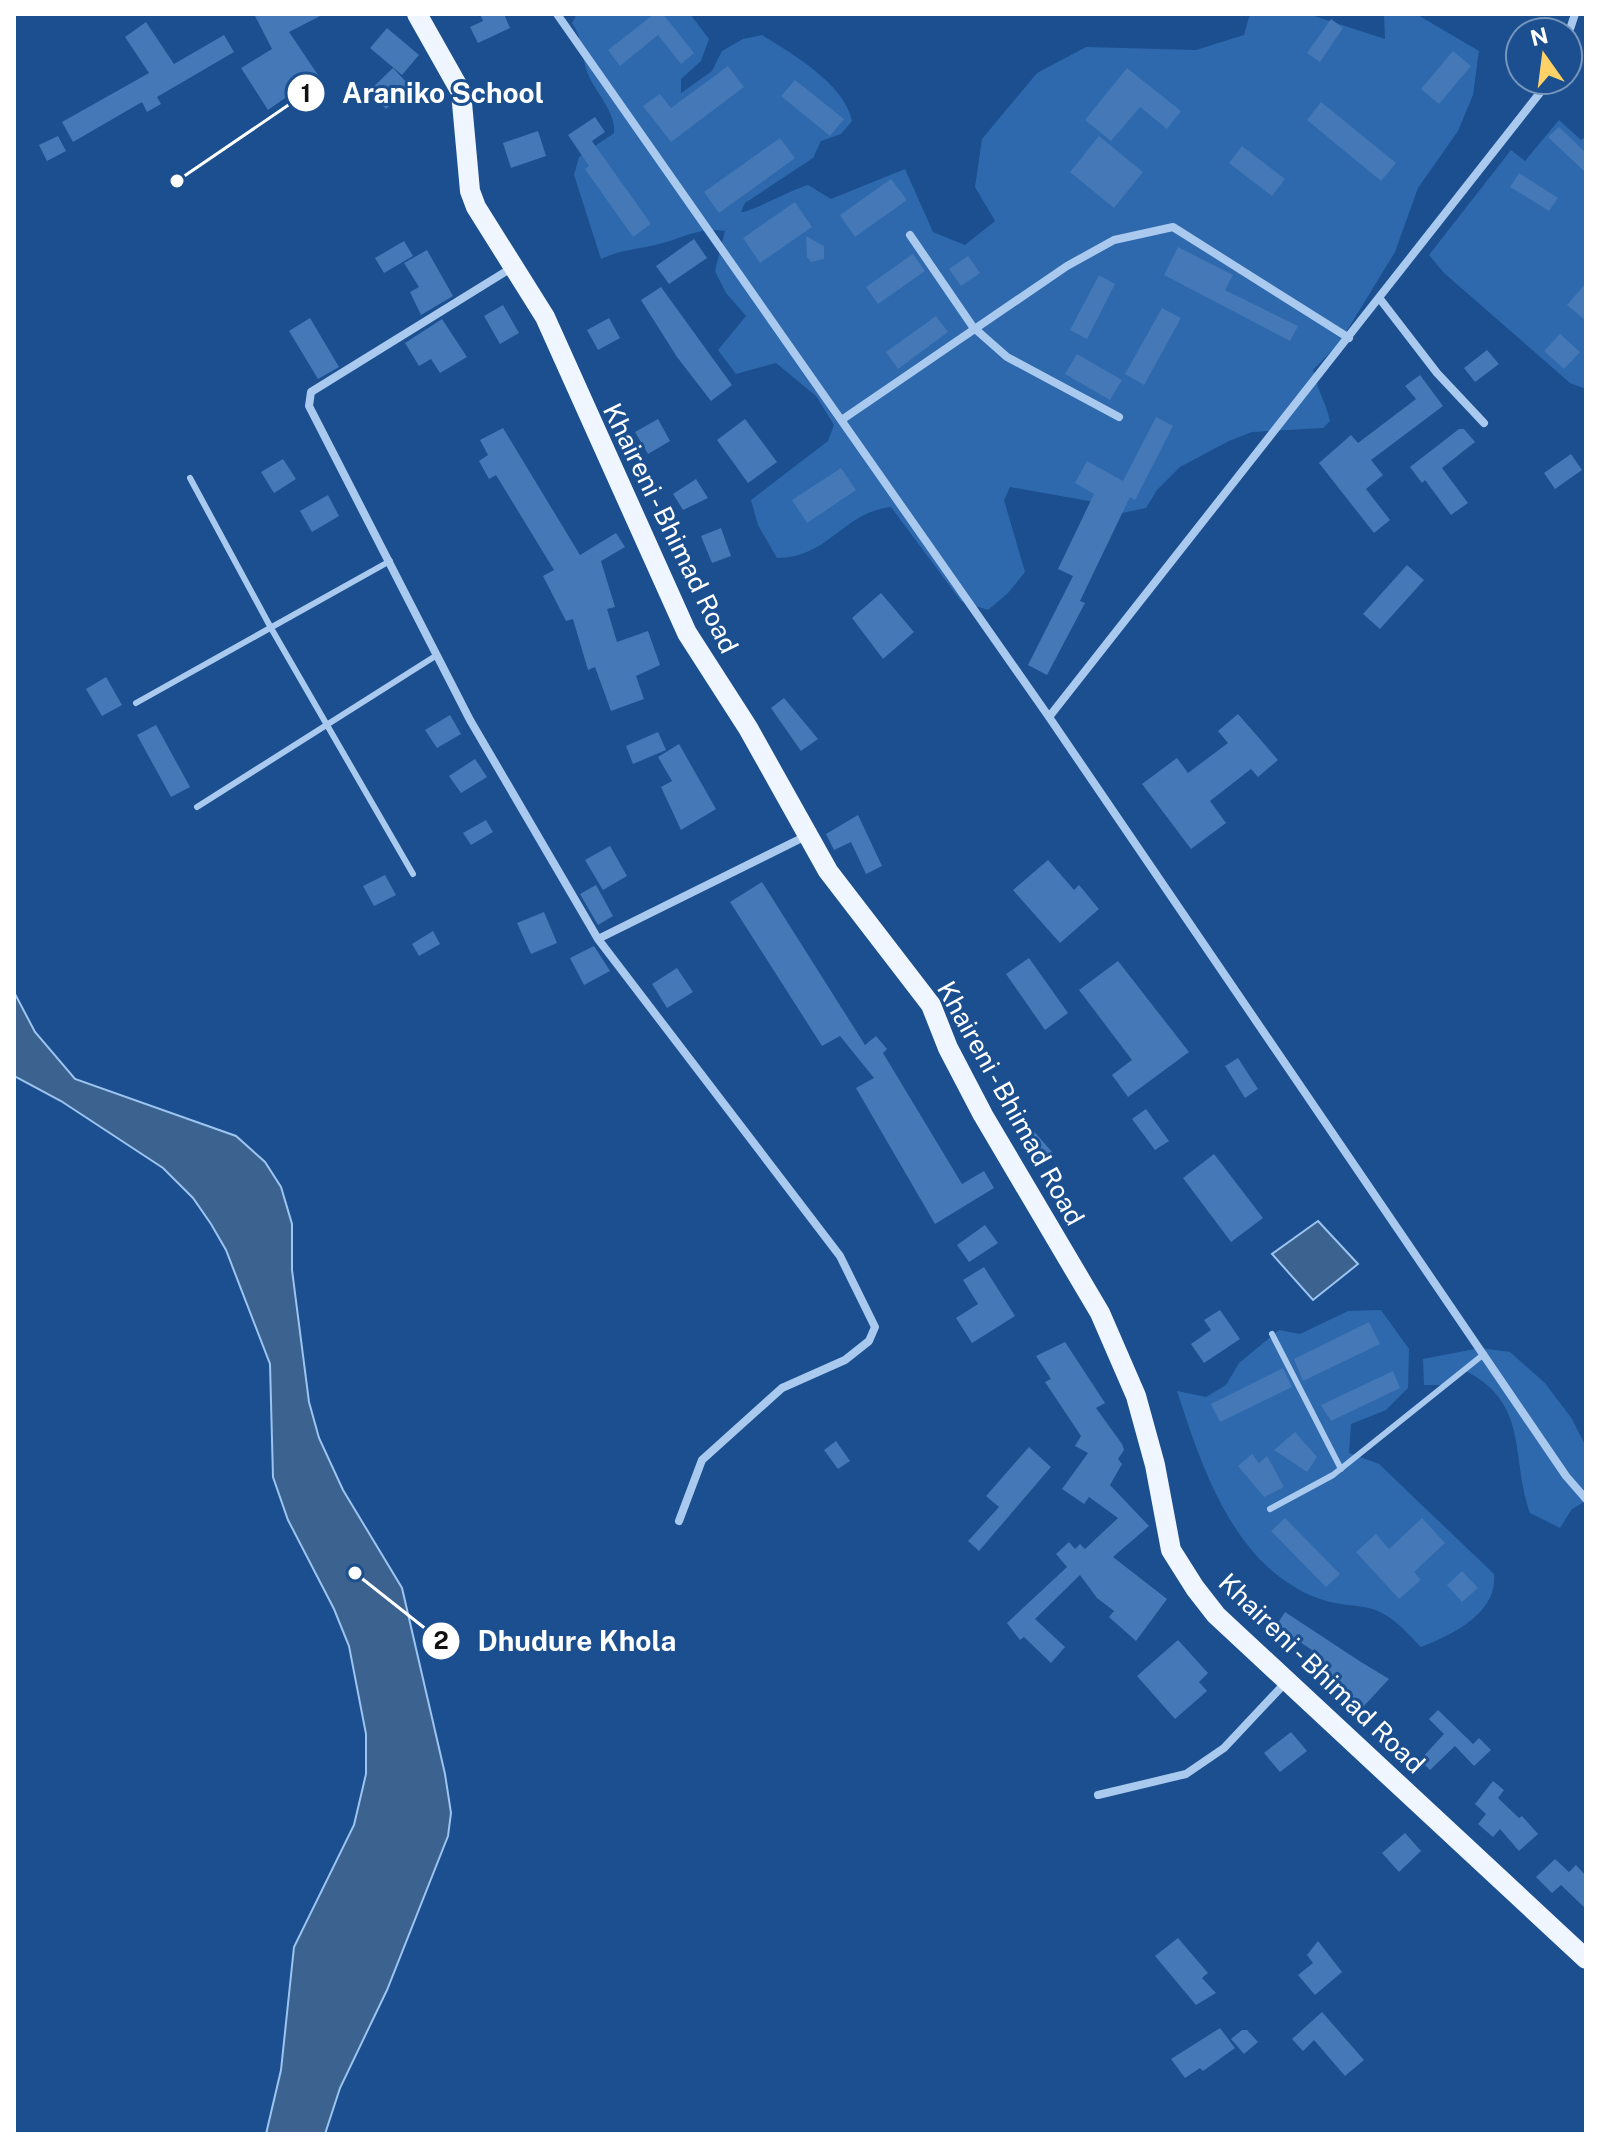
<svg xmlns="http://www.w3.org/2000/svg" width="1600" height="2148" font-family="'Public Sans',sans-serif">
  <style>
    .green { fill: #2e69ad }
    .water { fill: #3c6290; stroke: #9cc4f0; stroke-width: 2 }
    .building { fill: #4478b7 }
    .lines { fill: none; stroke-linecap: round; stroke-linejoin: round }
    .lane { stroke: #a9c9ee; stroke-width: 6 }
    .street { stroke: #a9c9ee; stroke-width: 8 }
    .primary { stroke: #f0f6ff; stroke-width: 20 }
    .labels { text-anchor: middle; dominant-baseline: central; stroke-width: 6; stroke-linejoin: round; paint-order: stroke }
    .street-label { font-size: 26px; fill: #fff; stroke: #1b4f8f }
    .leader { fill: none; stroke: #fff; stroke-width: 3 }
    .callout-dot { fill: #fff; stroke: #1b4f8f; stroke-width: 3 }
    .mark-label { font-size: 24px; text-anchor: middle; font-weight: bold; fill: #111 }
    .callout-label { font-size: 28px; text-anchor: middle; font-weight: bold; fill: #fff; stroke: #1b4f8f; stroke-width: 6; stroke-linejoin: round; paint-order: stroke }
  </style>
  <rect width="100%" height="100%" fill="#1b4f8f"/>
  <path class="green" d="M577 14H690L709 39 701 61 681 79V93L712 71 722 51 743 39 762 35C792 54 844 83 852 121L841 134 821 141 813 158 745 203 741 212C749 213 793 189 808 185L831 199 905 169 933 232 965 245 995 221 975 187 982 139 1037 73 1086 47 1196 50 1244 35 1250 14H1308L1385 39 1384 14H1416L1479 51 1473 95 1458 131 1418 188 1395 252 1340 342 1313 370C1317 389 1326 403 1330 421L1323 428 1252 432 1229 441 1180 467 1157 490 1146 508 1117 514 1094 502 1010 487 1004 500 1025 572 1008 593 988 610 961 601 891 507C843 512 829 558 777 558L758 525 751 500 828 441 834 425 816 396 776 363 736 374 718 350 746 316 726 293 715 271 725 231C702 227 685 237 663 243 639 250 625 248 601 259L574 175 579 157 614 133C616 112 597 95 589 76 580 57 586 45 572 23Z
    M1559 120 1581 140 1586 136V389L1570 383 1444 273 1429 255 1511 150 1525 161Z
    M1381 1310 1409 1349 1408 1388 1386 1410 1351 1424 1349 1453 1379 1464 1494 1574C1498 1613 1452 1635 1421 1647 1405 1631 1392 1614 1369 1608 1355 1605 1340 1605 1326 1601 1237 1574 1203 1471 1177 1391L1206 1397 1226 1385 1239 1363 1279 1330 1300 1334 1348 1311Z
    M1480 1348 1510 1352 1545 1383 1572 1419 1586 1447V1501L1572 1509 1560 1528 1530 1513C1510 1455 1530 1403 1464 1370L1445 1385H1424L1423 1359Z"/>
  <path class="water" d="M14 992 35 1032 75 1079 236 1136 265 1162 281 1187 292 1224V1270L309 1402 319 1438 343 1490 402 1588 445 1774 451 1813 448 1836 387 1990 340 2088 325 2134H266L281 2070 294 1947 354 1825 366 1774V1734L349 1646 334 1609 288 1520 273 1477 270 1364 226 1250 211 1224 193 1198 163 1168 61 1101 14 1076Z
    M1318 1221 1358 1264 1313 1300 1272 1254Z"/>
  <path class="building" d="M254 14H324L289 32 318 75 268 110 241 68 272 49Z
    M480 14H504L510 28 478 43 470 27 483 21Z
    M654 14H663L694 53 681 64 658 35 620 66 608 50Z
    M1331 19 1343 28 1320 62 1307 53Z
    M146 22 174 64 224 35 234 52 157 97 161 104 147 112 142 102 73 142 62 122 149 73 125 37Z
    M387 28 419 55 402 75 370 48Z
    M1453 51 1471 66 1439 104 1421 89Z
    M728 66 744 87 671 142 643 106 660 94 671 108Z
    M393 68 410 86 386 109 369 91Z
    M1127 68 1181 111 1167 129 1140 107 1111 141 1085 120Z
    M795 80 844 119 830 136 781 96Z
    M1321 102 1396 163 1381 181 1307 120Z
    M595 117 605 132 592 141 651 224 633 237 585 169 589 166 568 135Z
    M1559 127 1586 153V173L1548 137Z
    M538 131 546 156 511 168 503 143Z
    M58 136 66 151 47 161 39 145Z
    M1099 136 1143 172 1114 208 1070 172Z
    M780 138 795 158 719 213 704 192Z
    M1242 146 1285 179 1272 196 1229 163Z
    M1519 173 1558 198 1549 211 1510 187Z
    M891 179 907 200 855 237 840 215Z
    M795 202 812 227 760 263 743 238Z
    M806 236 824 246V259L811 262 807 257Z
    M694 239 707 258 669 284 656 266Z
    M404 241 413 256 384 273 375 258Z
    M1178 247 1233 275 1225 290 1298 326 1290 341 1164 275Z
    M427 250 453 296 421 315 410 292 419 287 404 263Z
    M913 254 925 271 878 304 866 287Z
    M968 256 980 273 961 286 949 269Z
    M1099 275 1115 284 1087 339 1070 330Z
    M1586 283V321L1567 305Z
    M661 287 732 385 711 401 677 357 641 300Z
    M503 305 519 333 500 344 484 316Z
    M1162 308 1181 318 1144 385 1125 374Z
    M936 316 948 332 898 369 886 352Z
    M310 318 339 367 318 379 289 331Z
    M609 318 620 338 598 350 587 330Z
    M442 319 467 357 440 373 431 359 419 366 405 343Z
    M1560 334 1580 352 1564 369 1544 351Z
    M1487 350 1499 364 1475 382 1464 368Z
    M1077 354 1122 380 1110 400 1065 374Z
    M1420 375 1443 406 1371 460 1383 475 1366 489 1390 520 1374 533 1319 463 1351 435 1358 443 1416 399 1405 386Z
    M1156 417 1173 426 1135 500 1130 497 1080 601 1085 603 1047 675 1028 665 1073 576 1058 569 1094 494 1075 483 1087 461 1123 481Z
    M658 419 670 441 648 454 635 432Z
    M745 419 777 462 748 483 717 440Z
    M503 428 580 555 616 533 625 547 601 561 615 607 607 609 617 642 648 631 660 665 636 676 644 699 611 711 595 667 588 670 573 619 566 621 543 576 554 570 496 475 489 479 479 461 488 455 480 440Z
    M1459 429H1464L1475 442 1442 468 1468 503 1451 515 1425 480 1422 483 1410 467Z
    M1571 454 1582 470 1555 489 1544 473Z
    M283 459 296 479 274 493 261 472Z
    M841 468 856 490 807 523 792 500Z
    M696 479 708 498 683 510 673 494Z
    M328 495 339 516 312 532 300 511Z
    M721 528 731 556 712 563 701 536Z
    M1407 565 1424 580 1380 629 1363 614Z
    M881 593 914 632 883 659 852 618Z
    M106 677 122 705 102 716 86 689Z
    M784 698 818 739 801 751 771 708Z
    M1238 714 1278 760 1258 777 1251 769 1210 801 1226 823 1191 849 1142 784 1177 758 1188 773 1228 743 1218 731Z
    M450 715 461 734 437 748 425 730Z
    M156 725 190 787 171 797 137 735Z
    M658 732 666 750 633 764 626 746Z
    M679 744 716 809 681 830 661 787 672 781 658 757Z
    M475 759 487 777 461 793 449 776Z
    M858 815 882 866 866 874 851 842 834 850 826 834Z
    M486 820 493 832 471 845 463 833Z
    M610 846 627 876 603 890 585 860Z
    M1048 860 1074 890 1079 885 1099 909 1060 943 1013 890Z
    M385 875 396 895 374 906 363 886Z
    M762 882 865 1045 876 1036 887 1049 883 1053 962 1184 984 1171 994 1188 935 1224 856 1088 874 1078 840 1036 822 1046 730 902Z
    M596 885 613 916 598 925 580 894Z
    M544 912 557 943 531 954 517 923Z
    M433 931 440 944 419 956 412 944Z
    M594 946 610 971 584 985 570 958Z
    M1029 958 1068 1013 1045 1030 1006 974Z
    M1118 961 1189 1052 1128 1097 1112 1075 1132 1060 1079 990Z
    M677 968 693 992 667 1008 652 984Z
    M1238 1058 1258 1089 1245 1098 1225 1066Z
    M1146 1109 1169 1141 1155 1150 1132 1119Z
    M1016 1111 1053 1153 1038 1162 1010 1116Z
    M1214 1154 1263 1218 1231 1242 1183 1178Z
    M985 1225 998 1243 969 1262 957 1245Z
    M984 1267 1015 1316 972 1343 956 1318 978 1304 963 1280Z
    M1220 1310 1240 1339 1204 1363 1191 1344 1211 1330 1204 1320Z
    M1369 1322 1380 1344 1303 1381 1294 1359Z
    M1065 1342 1105 1403 1096 1408 1122 1444 1124 1450 1118 1459 1122 1464 1110 1485 1149 1526 1113 1557 1167 1599 1136 1641 1109 1617 1114 1611 1097 1598 1080 1575 1035 1619 1065 1647 1051 1663 1024 1637 1020 1640 1007 1623 1067 1567 1056 1554 1069 1542 1075 1549 1080 1544 1085 1549 1118 1518 1089 1497 1084 1504 1062 1489 1088 1453 1075 1446 1081 1436 1045 1382 1051 1379 1036 1356Z
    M1283 1368 1292 1387 1220 1422 1211 1404Z
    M1393 1371 1400 1388 1331 1421 1321 1405Z
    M1295 1432 1317 1457 1307 1472 1274 1450Z
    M836 1441 850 1461 838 1469 824 1450Z
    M1029 1447 1051 1467 979 1551 968 1541 999 1507 986 1496Z
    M1252 1454 1259 1463 1267 1456 1284 1487 1264 1497 1238 1466Z
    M1285 1518 1340 1574 1326 1587 1271 1531Z
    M1422 1518 1445 1543 1414 1572 1421 1580 1399 1599 1356 1552 1376 1534 1389 1549Z
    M1462 1571 1478 1588 1462 1602 1447 1585Z
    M1285 1612 1361 1662 1389 1679 1363 1707 1340 1688 1342 1684 1306 1658 1312 1650 1276 1626Z
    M1178 1640 1208 1673 1199 1682 1207 1691 1175 1719 1137 1676Z
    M1438 1710 1473 1744 1479 1738 1491 1750 1474 1766 1455 1746 1430 1770 1420 1760 1444 1734 1429 1719Z
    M1291 1732 1307 1751 1280 1772 1264 1753Z
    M1493 1781 1504 1790 1498 1798 1519 1818 1522 1816 1538 1834 1519 1851 1500 1829 1493 1837 1478 1824 1486 1814 1475 1804Z
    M1405 1833 1421 1851 1399 1872 1382 1853Z
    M1555 1859 1569 1872 1576 1865 1586 1876V1909L1561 1885 1552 1893 1536 1877Z
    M1178 1938 1208 1973 1202 1978 1216 1993 1196 2005 1155 1956Z
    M1318 1941 1342 1972 1315 1995 1298 1975 1313 1963 1307 1955Z
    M1322 2012 1364 2060 1345 2076 1314 2040 1303 2051 1292 2039Z
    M1220 2028 1235 2048 1203 2071 1200 2068 1185 2078 1171 2059Z
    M1242 2030H1247L1258 2042 1244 2054 1231 2039Z"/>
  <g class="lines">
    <path class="lane" d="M190 478 271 628 413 874
      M136 703 390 561
      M197 807 437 655
      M1272 1334 1341 1469
      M1270 1509 1333 1475 1484 1354"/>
    <path class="street" d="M557 14 1049 717 1566 1476 1586 1499
      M1568 35 1575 14
      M910 235 973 327 1007 357 1119 417
      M513 267 311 392 309 406 470 720 598 939 806 836
      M1380 299 1437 373 1484 423
      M843 419 1067 266 1114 240 1173 227 1349 338
      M1049 717 1550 80
      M598 939 840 1256 875 1327 869 1341 845 1360 782 1388 702 1460 679 1521
      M1098 1795 1186 1774 1224 1748 1287 1681"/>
    <path class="primary" d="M417 14 461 92 470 191 476 207 545 317 687 633 748 728 828 871 931 1005 948 1048 983 1115 1100 1313 1136 1396 1155 1465 1171 1550 1195 1588 1216 1615 1586 1959"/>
  </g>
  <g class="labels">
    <g class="street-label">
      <text transform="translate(671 528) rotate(64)">Khaireni - Bhimad Road</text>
      <text transform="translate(1011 1103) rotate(61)">Khaireni - Bhimad Road</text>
      <text transform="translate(1322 1673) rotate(44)">Khaireni - Bhimad Road</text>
    </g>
  </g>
  <path class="leader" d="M177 181L306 93M355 1573L441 1641"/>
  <g class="callout-dot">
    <circle cx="177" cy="181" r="8"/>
    <circle cx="355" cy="1573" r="8"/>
    <circle cx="306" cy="93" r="20"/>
    <circle cx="441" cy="1641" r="20"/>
  </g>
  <g class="mark-label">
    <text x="306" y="102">1</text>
    <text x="441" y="1649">2</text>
  </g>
  <g class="callout-label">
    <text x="443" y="103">Araniko School</text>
    <text x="577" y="1651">Dhudure Khola</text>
  </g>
  <rect width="1600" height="2148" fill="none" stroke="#ffffff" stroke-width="32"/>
  <g transform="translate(1544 56) rotate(346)"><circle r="38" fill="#1b4f8f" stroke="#7695bc" stroke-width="2"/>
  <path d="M0-6L14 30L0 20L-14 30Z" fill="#ffd166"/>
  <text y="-12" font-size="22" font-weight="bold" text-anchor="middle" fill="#ffffff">N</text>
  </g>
</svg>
